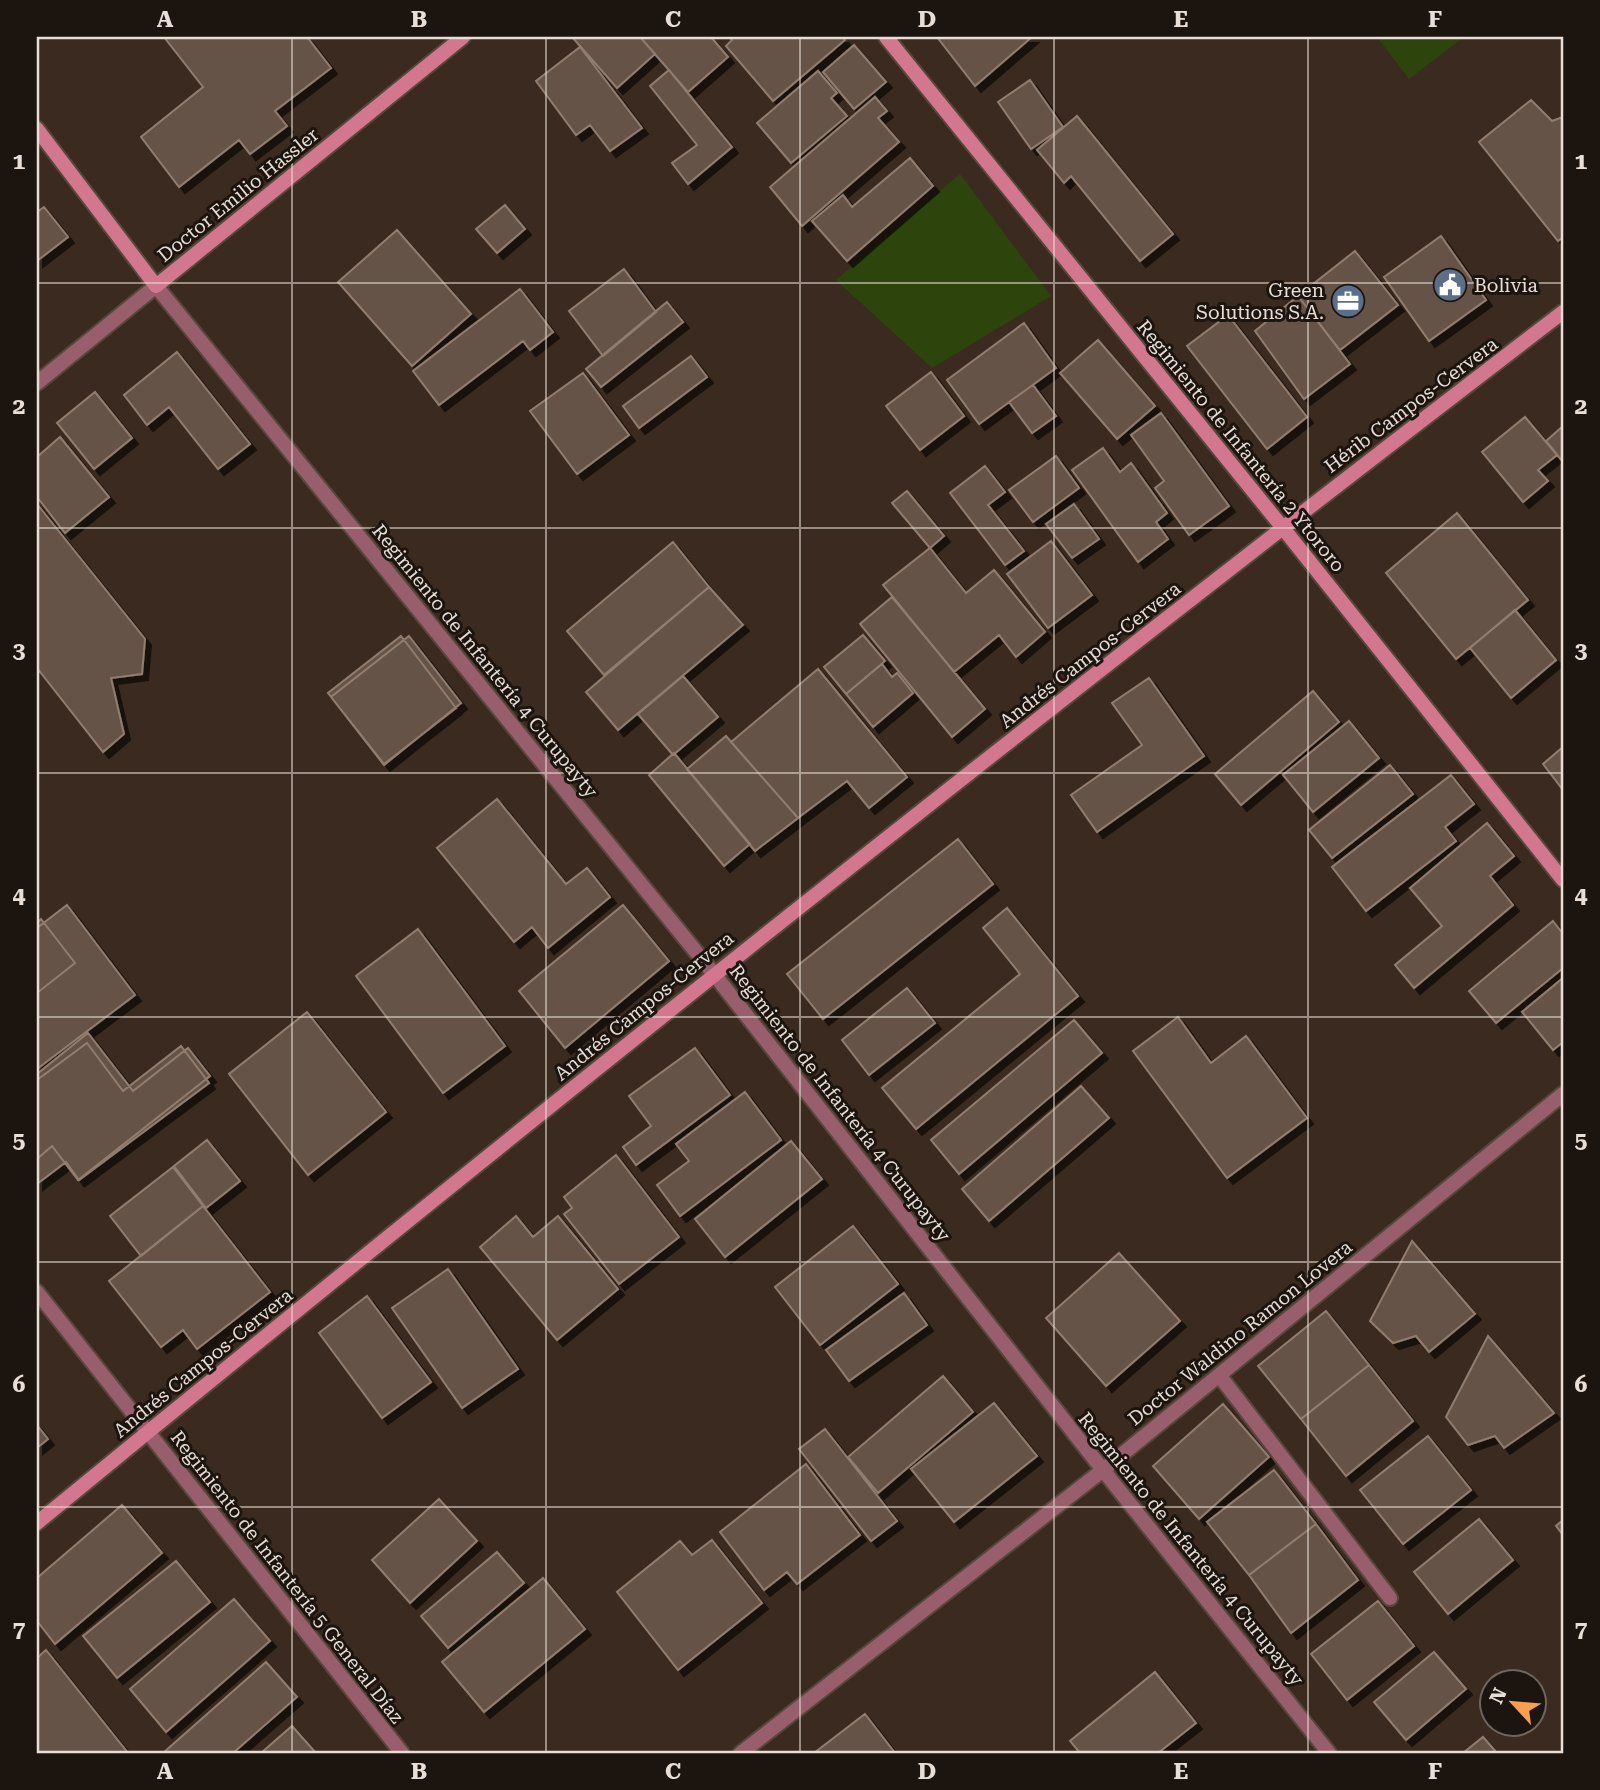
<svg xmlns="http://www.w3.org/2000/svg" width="1600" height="1790" font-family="'Roboto Serif',serif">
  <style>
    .green { fill: #2d450c }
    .building { fill: #655346; stroke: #917d70; stroke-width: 2; filter: url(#shadow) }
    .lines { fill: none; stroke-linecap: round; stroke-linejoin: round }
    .street-casing { stroke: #57473c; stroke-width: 18 }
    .secondary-casing { stroke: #57473c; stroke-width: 18 }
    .street { stroke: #985e6c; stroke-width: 14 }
    .secondary { stroke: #d2778e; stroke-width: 14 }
    .grid { fill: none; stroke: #e8ded6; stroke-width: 2; stroke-opacity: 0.55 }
    .labels { text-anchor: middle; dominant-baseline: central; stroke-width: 6; stroke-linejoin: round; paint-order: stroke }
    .street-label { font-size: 19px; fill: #e8ded6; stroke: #1c150f }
    .poi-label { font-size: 19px; fill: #e8ded6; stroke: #1c150f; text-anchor: start }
    .neatline { fill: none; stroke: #e8ded6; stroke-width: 2.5 }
    .grid-label { font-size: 23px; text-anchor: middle; font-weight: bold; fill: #e8ded6 }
  </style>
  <defs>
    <filter id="shadow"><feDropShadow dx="6" dy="6" stdDeviation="0" flood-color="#0009"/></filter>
  </defs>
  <rect width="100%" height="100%" fill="#3b2a1f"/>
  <path class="green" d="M1377 37H1464L1409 79Z
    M960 174 1051 296 932 368 836 280Z"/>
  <path class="building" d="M164 37H307L331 68 275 111 287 126 250 154 239 140 179 187 141 137 203 87Z
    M572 37H640L655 54 617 88Z
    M640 37H711L728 57 688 92Z
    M729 37H842L845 40 773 101 726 46 732 40Z
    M937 37H1032L975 86Z
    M854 45 886 82 854 109 823 72Z
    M580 47 642 128 610 151 590 125 576 135 536 81Z
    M669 70 732 147 688 184 672 163 697 145 650 86Z
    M818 71 837 93 831 98 847 116 791 163 757 123Z
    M1030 80 1063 127 1031 149 998 102Z
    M875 97 887 111 878 118 899 142 802 226 770 187Z
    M1531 100 1552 121 1563 117V237L1558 241 1479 142Z
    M1077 116 1173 234 1140 261 1071 176 1064 183 1037 150Z
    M910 158 933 186 847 261 812 221 843 195 852 207Z
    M505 205 525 229 497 253 476 229Z
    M44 207 68 237 37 261V212Z
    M397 230 471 314 412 366 338 282Z
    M1441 236 1486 300 1429 341 1384 277Z
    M1355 251 1398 305 1340 350 1298 296Z
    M624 269 656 312 603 356 569 311Z
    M520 289 553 332 530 350 523 341 439 405 413 371Z
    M1298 296 1350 364 1304 399 1255 331Z
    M667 302 683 322 601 387 586 369Z
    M1228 315 1307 417 1267 449 1187 346Z
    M1024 323 1056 368 979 424 947 380Z
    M1098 340 1155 406 1117 439 1060 373Z
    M177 352 250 444 218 469 169 407 147 425 124 395Z
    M691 356 707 377 639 428 623 406Z
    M931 372 964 416 920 450 886 406Z
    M583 373 629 435 577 474 530 411Z
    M1033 385 1056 416 1032 433 1009 402Z
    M95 392 132 438 94 469 57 423Z
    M1161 413 1229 506 1189 535 1155 488 1164 481 1131 435Z
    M1525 417 1557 455 1538 470 1548 481 1523 502 1482 452Z
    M1563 426V462L1546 441Z
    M60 437 109 497 65 533 37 497V457Z
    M1103 448 1120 472 1131 463 1167 513 1156 522 1168 539 1138 562 1072 470Z
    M1056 456 1079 488 1033 522 1009 490Z
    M985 466 1005 492 988 505 1024 551 1005 565 950 493Z
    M907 491 944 536 930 548 892 503Z
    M37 504 145 639 142 674 111 678 124 734 103 752 37 668Z
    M1074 504 1099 539 1072 558 1046 524Z
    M1457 513 1528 600 1456 659 1386 573Z
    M1051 541 1092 595 1048 628 1007 574Z
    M673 542 709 587 604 675 567 631Z
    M930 548 966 593 994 570 1045 632 1016 657 999 635 954 672 883 585Z
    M709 587 743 625 618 730 586 692Z
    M892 597 985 709 952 737 860 624Z
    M1515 610 1556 660 1511 698 1470 648Z
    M863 635 885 661 846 694 824 667Z
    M401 636 456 708 384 764 328 693Z
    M409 636 461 703 384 765 331 697Z
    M882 664 892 677 897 673 913 693 873 727 846 694Z
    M818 669 907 777 869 808 847 781 798 818 731 742Z
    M683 676 718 717 673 755 638 714Z
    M1149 678 1204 756 1097 832 1071 795 1142 745 1112 703Z
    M1313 691 1339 722 1241 805 1215 774Z
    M1349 721 1379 758 1313 812 1283 775Z
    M726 736 798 818 755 851 687 769Z
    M1563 747V790L1543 764Z
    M674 753 750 844 724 866 649 775Z
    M1390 765 1413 794 1332 858 1309 830Z
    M1451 775 1474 804 1445 827 1456 841 1366 911 1332 867Z
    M497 799 566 884 587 868 610 897 548 948 532 927 514 942 437 848Z
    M1487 823 1514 856 1490 876 1513 905 1414 988 1395 965 1442 926 1410 888Z
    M958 839 993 884 823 1019 787 974Z
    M67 905 135 995 37 1069V928Z
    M623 905 669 961 565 1048 519 991Z
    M1007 908 1078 996 916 1129 882 1088 1020 974 983 928Z
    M41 919 75 963 37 993V923Z
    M1553 921 1563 934V968L1496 1023 1469 991Z
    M418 929 505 1046 443 1093 356 976Z
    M1563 978V1042L1553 1050 1522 1012Z
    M907 988 935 1023 869 1075 842 1040Z
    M307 1012 386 1112 308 1175 229 1074Z
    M1178 1017 1211 1063 1246 1036 1307 1118 1227 1178 1133 1051Z
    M1074 1020 1102 1053 959 1174 931 1140Z
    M88 1033 133 1091 188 1048 210 1076 78 1180 52 1146 37 1159V1074Z
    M87 1043 123 1091 181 1046 209 1083 79 1180 66 1162 37 1184V1080Z
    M695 1048 730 1095 636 1165 623 1147 651 1126 629 1096Z
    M1081 1086 1109 1118 989 1221 962 1189Z
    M745 1092 781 1140 680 1216 657 1185 689 1161 676 1144Z
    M207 1140 240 1181 206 1208 174 1166Z
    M791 1141 822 1179 725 1257 695 1219Z
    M616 1155 679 1237 619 1284 564 1214 572 1208 564 1197Z
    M173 1167 203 1206 141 1256 110 1216Z
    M203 1206 270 1292 197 1349 183 1330 161 1347 109 1281Z
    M516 1216 533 1237 558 1216 618 1289 557 1340 480 1247Z
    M853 1226 898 1284 820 1345 775 1287Z
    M1412 1241 1475 1314 1429 1352 1416 1336 1393 1343 1370 1321Z
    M1119 1253 1180 1321 1106 1386 1046 1318Z
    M448 1269 518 1369 462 1408 392 1308Z
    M904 1293 927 1325 849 1381 826 1350Z
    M367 1296 431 1382 382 1418 319 1333Z
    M1326 1311 1369 1365 1301 1419 1258 1366Z
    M1488 1336 1554 1413 1504 1448 1495 1436 1468 1445 1446 1417Z
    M1369 1365 1413 1421 1346 1476 1301 1419Z
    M943 1376 973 1412 878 1493 848 1457Z
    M994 1403 1037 1456 954 1522 911 1469Z
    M1223 1404 1269 1457 1199 1519 1153 1466Z
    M37 1425 48 1439 37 1448Z
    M825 1429 897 1521 871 1541 799 1449Z
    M1428 1436 1471 1490 1403 1544 1360 1490Z
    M806 1464 860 1535 797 1584 787 1572 764 1590 720 1532Z
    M1274 1470 1316 1524 1249 1575 1207 1522Z
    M439 1499 477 1541 410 1603 372 1560Z
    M122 1505 162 1553 55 1644 37 1621V1578Z
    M1479 1519 1513 1560 1448 1614 1414 1572Z
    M1563 1520V1535L1556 1526Z
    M1316 1524 1358 1580 1291 1633 1249 1575Z
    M712 1540 762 1603 678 1670 617 1592 680 1541 692 1555Z
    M497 1552 524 1583 448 1648 421 1616Z
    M176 1561 210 1602 117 1678 83 1636Z
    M543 1578 585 1629 484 1712 442 1662Z
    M234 1599 270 1641 166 1732 130 1689Z
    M1378 1601 1414 1646 1347 1700 1311 1654Z
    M46 1650 128 1753H38L37 1658Z
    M1434 1652 1466 1689 1406 1740 1374 1702Z
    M266 1662 297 1697 233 1753H163Z
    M1155 1672 1196 1723 1158 1753H1080L1070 1741Z
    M865 1714 895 1753H814Z
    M292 1726 316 1753H261Z
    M1483 1737 1497 1753H1463Z"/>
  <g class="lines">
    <defs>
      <path id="street" d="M37 383 156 286 714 974 1103 1470 1329 1753
        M37 1292 402 1753
        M1219 1375 1390 1598
        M741 1753 1103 1470 1563 1094"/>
      <path id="secondary" d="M886 37 1283 528 1563 880
        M37 129 156 286 463 37
        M37 1523C539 1111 1047 707 1563 312"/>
    </defs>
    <use href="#street" class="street-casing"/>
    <use href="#secondary" class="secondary-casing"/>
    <use href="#street" class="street"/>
    <use href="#secondary" class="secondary"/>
  </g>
  <path class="grid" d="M292 37V1753M546 37V1753M800 37V1753M1054 37V1753M1308 37V1753M37 283H1563M37 528H1563M37 773H1563M37 1017H1563M37 1262H1563M37 1507H1563"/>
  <defs>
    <symbol id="civic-disc" viewBox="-11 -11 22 22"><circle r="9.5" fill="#5c6f8a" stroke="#1c150f"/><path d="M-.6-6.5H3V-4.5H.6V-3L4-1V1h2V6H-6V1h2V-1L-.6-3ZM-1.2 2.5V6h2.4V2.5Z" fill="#fff"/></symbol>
    <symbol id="office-disc" viewBox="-11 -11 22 22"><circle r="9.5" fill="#5c6f8a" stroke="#1c150f"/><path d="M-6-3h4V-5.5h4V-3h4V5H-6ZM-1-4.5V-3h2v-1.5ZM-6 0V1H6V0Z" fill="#fff"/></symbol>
  </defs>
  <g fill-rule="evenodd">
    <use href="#civic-disc" x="1431" y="266" width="38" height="38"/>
    <use href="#office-disc" x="1329" y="282" width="38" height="38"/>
  </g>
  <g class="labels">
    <g class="street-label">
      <text transform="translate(238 195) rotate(-39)">Doctor Emilio Hassler</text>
      <text transform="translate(1411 405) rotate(-37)">Hérib Campos-Cervera</text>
      <text transform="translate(1241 446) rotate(51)">Regimiento de Infantería 2 Ytororo</text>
      <text transform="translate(1090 655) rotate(-38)">Andrés Campos-Cervera</text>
      <text transform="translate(485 661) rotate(51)">Regimiento de Infantería 4 Curupayty</text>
      <text transform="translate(644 1006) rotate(-39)">Andrés Campos-Cervera</text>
      <text transform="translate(840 1103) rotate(52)">Regimiento de Infantería 4 Curupayty</text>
      <text transform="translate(1240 1333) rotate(-39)">Doctor Waldino Ramon Lovera</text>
      <text transform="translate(203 1363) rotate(-39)">Andrés Campos-Cervera</text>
      <text transform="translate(1191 1549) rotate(51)">Regimiento de Infantería 4 Curupayty</text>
      <text transform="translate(287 1577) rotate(52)">Regimiento de Infantería 5 General Díaz</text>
    </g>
    <g class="poi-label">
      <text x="1474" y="285">Bolivia</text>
      <text x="1324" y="290" text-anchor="end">Green<tspan x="1324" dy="22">Solutions S.A.</tspan></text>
    </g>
  </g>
  <rect width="1600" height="1790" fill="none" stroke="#1c150f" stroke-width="77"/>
  <g transform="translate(1513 1703) rotate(296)"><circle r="33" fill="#1c150f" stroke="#6e655f" stroke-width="2"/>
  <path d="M0-5L12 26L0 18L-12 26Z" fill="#fa9f4e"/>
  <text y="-10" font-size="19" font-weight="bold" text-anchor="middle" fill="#e8ded6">N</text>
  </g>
  <rect x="38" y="38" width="1524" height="1714" class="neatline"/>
  <g class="grid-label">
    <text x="165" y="27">A</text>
    <text x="419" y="27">B</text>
    <text x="673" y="27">C</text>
    <text x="927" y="27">D</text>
    <text x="1181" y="27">E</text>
    <text x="1435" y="27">F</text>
    <text x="19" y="169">1</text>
    <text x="1581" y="169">1</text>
    <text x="19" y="414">2</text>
    <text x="1581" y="414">2</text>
    <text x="19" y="658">3</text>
    <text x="1581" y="658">3</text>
    <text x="19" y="903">4</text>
    <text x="1581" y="903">4</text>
    <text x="19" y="1148">5</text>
    <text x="1581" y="1148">5</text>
    <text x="19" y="1392">6</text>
    <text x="1581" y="1392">6</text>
    <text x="19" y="1637">7</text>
    <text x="1581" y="1637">7</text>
    <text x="165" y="1779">A</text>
    <text x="419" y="1779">B</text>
    <text x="673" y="1779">C</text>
    <text x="927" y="1779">D</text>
    <text x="1181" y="1779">E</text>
    <text x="1435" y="1779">F</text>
  </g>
</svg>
